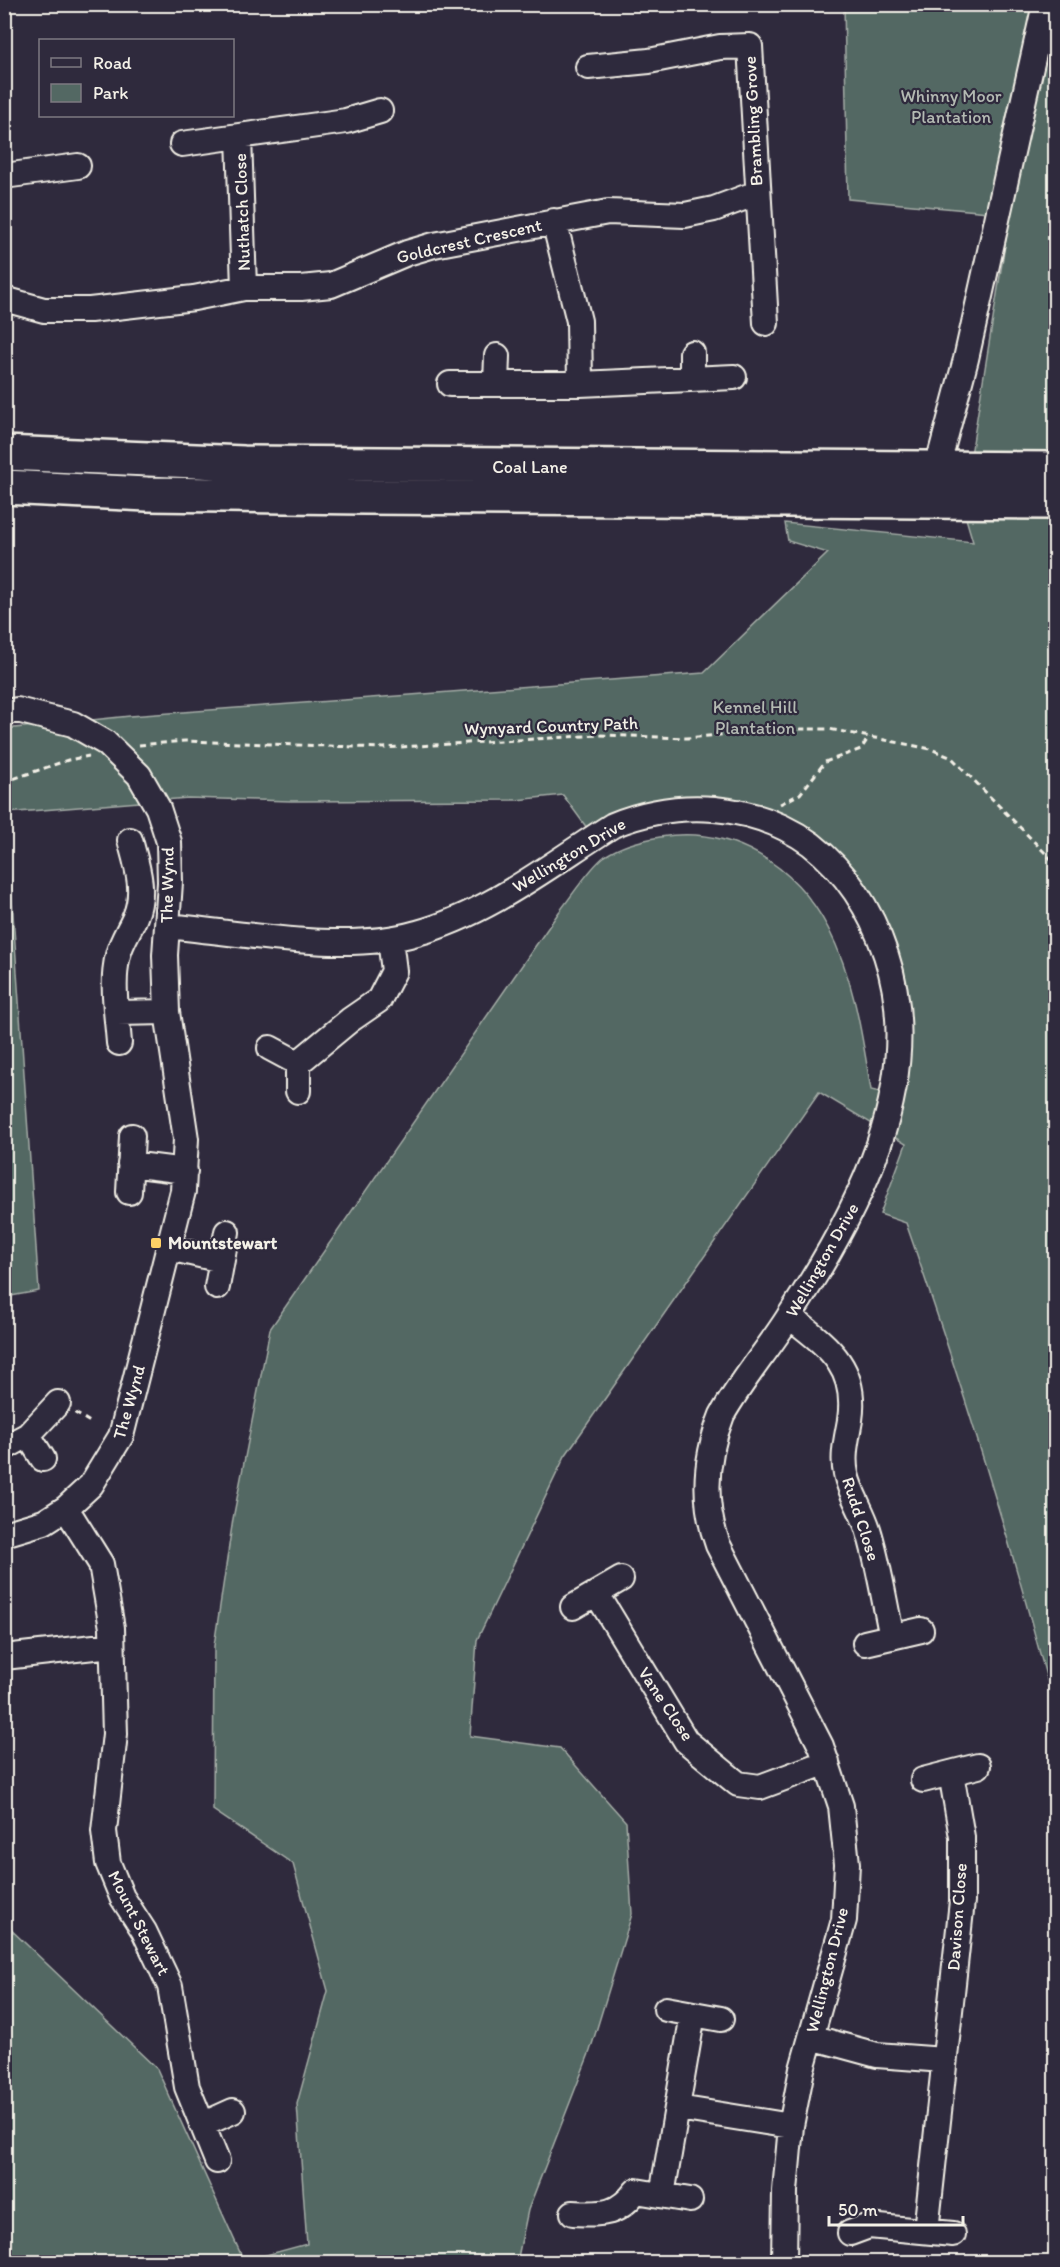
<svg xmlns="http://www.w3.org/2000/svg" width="1060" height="2267" font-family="Itim,sans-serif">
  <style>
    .green { fill: #536863; stroke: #a4aca6; stroke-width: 1.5 }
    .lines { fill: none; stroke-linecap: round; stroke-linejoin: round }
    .minor-casing { stroke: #f4f1e8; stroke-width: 28 }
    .highway-casing { stroke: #f4f1e8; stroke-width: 38 }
    .path { stroke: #f4f1e8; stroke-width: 3; stroke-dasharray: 6 4.5; stroke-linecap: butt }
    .minor { stroke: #2f2a3d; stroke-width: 24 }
    .highway { stroke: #2f2a3d; stroke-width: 33 }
    .poi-dot { fill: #ffd166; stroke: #2f2a3d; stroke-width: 2 }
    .labels { text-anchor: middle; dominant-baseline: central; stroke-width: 4.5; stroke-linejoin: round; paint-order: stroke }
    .park-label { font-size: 18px; fill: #b4bab3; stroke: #2f2a3d }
    .street-label { font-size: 18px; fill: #f4f1e8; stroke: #2f2a3d }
    .poi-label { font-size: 18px; font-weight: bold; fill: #f4f1e8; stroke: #2f2a3d; text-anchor: start }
  </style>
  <rect width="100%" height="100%" fill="#2f2a3d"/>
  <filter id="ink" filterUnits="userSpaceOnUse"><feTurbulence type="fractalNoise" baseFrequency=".0167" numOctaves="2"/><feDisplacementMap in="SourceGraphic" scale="12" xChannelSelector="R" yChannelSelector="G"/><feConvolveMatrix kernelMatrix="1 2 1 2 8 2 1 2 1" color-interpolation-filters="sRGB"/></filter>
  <g filter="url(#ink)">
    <path class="green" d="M844 5H1055V457L971 455 1010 214 848 199Z
      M965 515H1055V1710C1012 1545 962 1384 906 1223L880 1214 906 1144 819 1092 565 1456 477 1640 470 1736 560 1748 626 1822 632 1914 590 2051 528 2210 517 2262H5L4 1923 157 2069 244 2261 307 2244 297 2104 328 1991 293 1864 213 1810 214 1646 233 1519 270 1329 559 912C571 897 590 867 605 856 622 845 641 840 660 837 732 825 795 865 828 928 854 978 862 1035 871 1090L901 1097C906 1052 914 1006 901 961 862 821 715 751 587 828L563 795 516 800 291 801 188 798 6 813 39 1291 5 1297V729L130 716 704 673 828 553 788 541 785 523 973 542Z"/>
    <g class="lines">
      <defs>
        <path id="minor" d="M588 67 649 61 720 47 750 46 766 323
          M239 136 244 288
          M182 144 346 121 380 111
          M4 176 78 166
          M554 221 579 321 580 384
          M4 299 44 310H90L194 298 244 288H301L331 285 407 253 434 245 608 212 685 215 714 209 757 193
          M692 353V379
          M450 384H580L734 377
          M496 384 497 356
          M937 468 966 359 1045 4
          M4 712 17 710 73 724 106 743 139 775 158 808 169 842 170 882 165 955 167 1012 186 1139 183 1191 121 1436 91 1485 66 1508 44 1522 4 1534
          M167 926C242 933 345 954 417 933 488 914 551 864 613 825 677 799 753 802 811 844 848 873 871 910 886 955 928 1082 857 1214 788 1318 767 1351 741 1381 722 1415 705 1458 702 1502 718 1545L821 1746 841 1806 847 1864 844 1920 802 2069 791 2126 785 2191 784 2262
          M117 1013 167 1012
          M119 1043C117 1015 111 982 118 955 121 942 130 929 135 917 146 891 137 866 130 840
          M270 1048 298 1063V1091
          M298 1063 350 1020 379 1000 394 971 390 939
          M130 1164 185 1171
          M129 1192 132 1136
          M169 1248 222 1260
          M217 1287 227 1232
          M789 1316C827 1346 858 1366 850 1420 847 1438 842 1456 846 1474 850 1493 862 1510 868 1529 879 1564 884 1601 892 1637
          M28 1435 43 1459
          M4 1448 28 1435 58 1403
          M66 1508 101 1564 112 1628 115 1734 104 1831 108 1863 122 1897 144 1931 170 1986 187 2087 217 2161
          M597 1594 686 1741 738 1784 760 1787 827 1762
          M573 1607 621 1579
          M865 1643 921 1630
          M4 1657 112 1645
          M923 1780 978 1766
          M666 2009 721 2019
          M811 2037 877 2055 944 2060
          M678 2108 791 2126
          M202 2125 233 2111
          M662 2195 693 2014
          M573 2213C602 2214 617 2216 636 2191L690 2200
          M926 2231 962 1901V1837L951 1773
          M850 2233 869 2226 953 2234"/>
        <path id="highway" d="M4 453 244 463 1056 469
          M4 487 147 494 364 497 1056 502"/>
      </defs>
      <use href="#minor" class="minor-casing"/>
      <use href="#highway" class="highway-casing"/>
      <path class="path" d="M139 745 185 741 384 748 600 735 687 738 781 729H829L931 749 952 758 1056 864
        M4 782 68 760 89 756
        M780 804 800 794 825 762 861 749 869 737
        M75 1413 90 1422"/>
      <use href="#minor" class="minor"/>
      <use href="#highway" class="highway"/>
    </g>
  </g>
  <rect class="poi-dot" x="150" y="1237" width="12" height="12" rx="3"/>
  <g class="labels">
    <g class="park-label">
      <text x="951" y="96">Whinny Moor<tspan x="951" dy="21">Plantation</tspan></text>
      <text x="755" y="707">Kennel Hill<tspan x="755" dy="21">Plantation</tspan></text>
    </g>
    <g class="street-label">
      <text transform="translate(753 121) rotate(-93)">Brambling Grove</text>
      <text transform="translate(242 212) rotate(-92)">Nuthatch Close</text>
      <text transform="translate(469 241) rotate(-13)">Goldcrest Crescent</text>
      <text x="530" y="467">Coal Lane</text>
      <text transform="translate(551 726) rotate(-2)">Wynyard Country Path</text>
      <text transform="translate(569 855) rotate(-31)">Wellington Drive</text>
      <text transform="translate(167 885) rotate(-89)">The Wynd</text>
      <text transform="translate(822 1260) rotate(-60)">Wellington Drive</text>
      <text transform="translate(129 1402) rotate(-74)">The Wynd</text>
      <text transform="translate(861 1519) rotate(72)">Rudd Close</text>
      <text transform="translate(666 1704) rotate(56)">Vane Close</text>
      <text transform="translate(957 1917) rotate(-86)">Davison Close</text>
      <text transform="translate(139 1923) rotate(63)">Mount Stewart</text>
      <text transform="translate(827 1970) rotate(-76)">Wellington Drive</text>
    </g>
    <g class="poi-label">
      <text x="168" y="1243">Mountstewart</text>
    </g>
  </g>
  <rect width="1060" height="2267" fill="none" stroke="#2f2a3d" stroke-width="24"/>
  <rect x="12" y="12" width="1036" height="2243" fill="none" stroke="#f4f1e8" stroke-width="2" filter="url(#ink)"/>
  <rect x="39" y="39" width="195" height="78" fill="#2f2a3d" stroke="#7e7a81" stroke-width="1.5"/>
  <rect x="51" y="58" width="30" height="9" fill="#2f2a3d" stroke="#7e7a81" stroke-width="1.5"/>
  <text x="93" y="69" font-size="18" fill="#f4f1e8">Road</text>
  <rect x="51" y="84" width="30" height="18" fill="#536863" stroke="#7e7a81" stroke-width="1.5"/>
  <text x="93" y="99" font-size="18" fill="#f4f1e8">Park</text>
  <path d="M829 2216v9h134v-9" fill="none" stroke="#f4f1e8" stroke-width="3"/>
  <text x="838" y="2216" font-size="18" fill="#f4f1e8" stroke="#2f2a3d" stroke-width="4.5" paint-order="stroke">50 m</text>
</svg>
